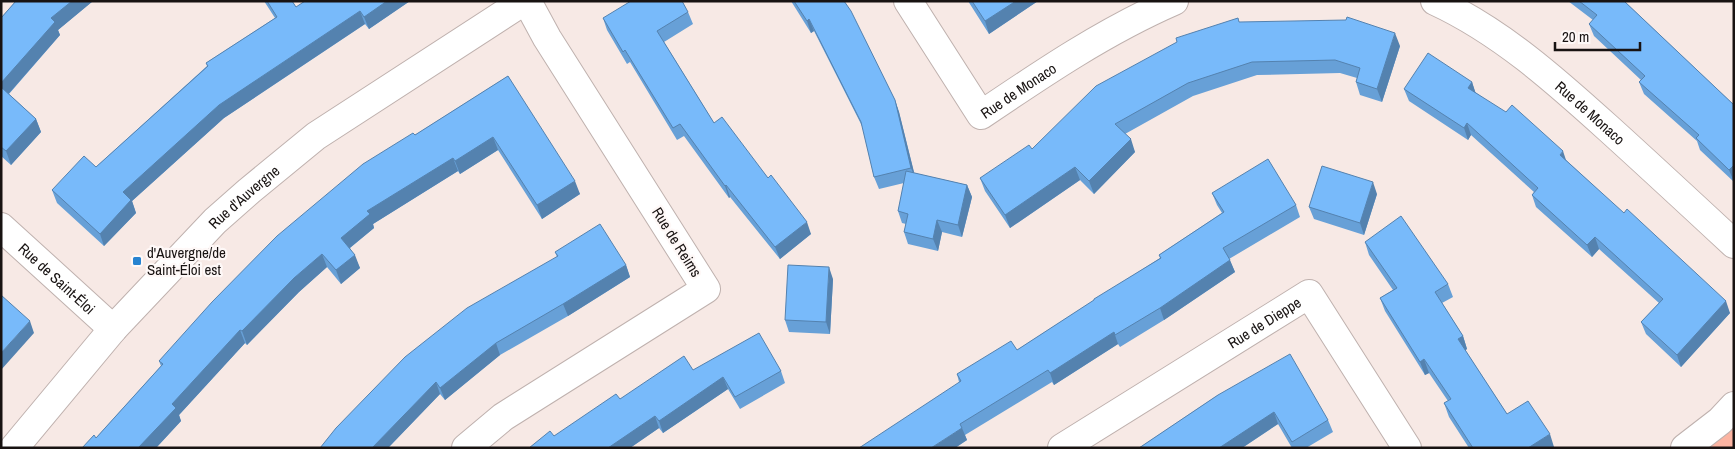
<svg xmlns="http://www.w3.org/2000/svg" width="1735" height="449" font-family="'Archivo Narrow',sans-serif">
  <style>
    .green { fill: #fcb4a2 }
    .lines { fill: none; stroke-linecap: round; stroke-linejoin: round }
    .minor-casing { stroke: #bfb1ae; stroke-width: 30 }
    .minor { stroke: #fff; stroke-width: 28 }
    .wall { fill: #67a0d7 }
    .shaded-wall { fill: #5482af }
    .building { fill: #78bafa; stroke: #5482af }
    .poi-dot { fill: #2783d0; stroke: #fef8f7; stroke-width: 2 }
    .labels { text-anchor: middle; dominant-baseline: central; stroke-width: 4.5; stroke-linejoin: round; paint-order: stroke }
    .street-label { font-size: 15px; fill: #181312; stroke: #fef8f7 }
    .poi-label { font-size: 15px; fill: #181312; stroke: #fef8f7; text-anchor: start }
  </style>
  <rect width="100%" height="100%" fill="#f7e9e5"/>
  <path class="green" d="M1734 406V448H1685Z"/>
  <g class="lines">
    <defs>
      <g id="minor">
        <path id="s1" d="M908 1 981 115C1043 73 1105 31 1174 1"/>
        <path id="s2" d="M1435 1C1500 31 1555 80 1608 128 1650 166 1692 205 1734 244"/>
        <path id="s3" d="M1 227 113 329"/>
        <path id="s4" d="M14 448 113 329 215 221 249 191 316 136 524 1"/>
        <path d="M466 448 503 417 706 289 547 38 527 1"/>
        <path id="s5" d="M1062 448 1309 294 1407 448"/>
        <path d="M1685 448 1720 421 1734 406"/>
      </g>
    </defs>
    <use href="#minor" class="minor-casing"/>
    <use href="#minor" class="minor"/>
  </g>
  <path class="wall" d="M16 1H93L58 30 60 35 9 94 36 119 41 132 11 165 1 156V18Z
    M264 1H292L296 7 410 1 369 29 365 24 224 118 132 201 136 213 104 246 57 203 52 190 96 167 207 66 206 63 275 18Z
    M791 1H844L895 100 899 112 914 173 967 185 972 197 962 237 942 232 938 251 908 244 904 232 906 224 902 223 898 211 904 183 879 189 874 177 863 128 814 31 811 33Z
    M968 1H1038L989 34Z
    M1568 1H1624L1734 105V182L1700 150 1697 141 1644 94 1639 82 1641 80 1594 36 1589 24 1593 20Z
    M688 12 693 24 664 42 714 123 768 178 811 234 780 259 730 197 729 198 684 136 677 140 630 62 627 64 607 30 603 18Z
    M1239 22 1400 46 1382 102 1360 95 1356 82 1357 78 1340 73 1257 75 1193 96 1125 134 1135 152 1094 194 1080 180 1010 228 985 191 980 178 1032 149Z
    M508 76 580 194 542 219 498 150 460 174 458 171 373 224 374 228 350 248 360 268 341 284 327 267 299 292 247 345 245 343 179 415 181 421 156 448H82L96 438 161 366 159 361 415 135Z
    M1472 82 1475 92 1566 160 1730 313 1681 367 1646 334 1641 322 1659 303 1599 249 1592 257 1536 207 1532 195 1534 192 1471 135 1468 140 1409 101 1404 89Z
    M1212 193 1296 205 1300 217 1229 259 1235 272 1164 320 1120 347 1118 344 1054 385 1052 382 965 435 967 440 955 448 959 382 957 374 1017 350 1160 258 1159 255 1222 213 1217 205Z
    M1377 194 1364 235 1314 219 1309 207Z
    M1365 242 1448 284 1453 297 1442 303 1463 336 1467 349 1465 350 1507 414 1554 447 1469 448 1449 417 1444 403 1448 401 1429 373 1425 375 1385 311 1380 298 1393 290 1369 255Z
    M555 252 626 265 630 277 568 316 500 355 445 400 440 394 388 448H320L557 257Z
    M833 279 830 334 789 332 785 320Z
    M693 370 781 371 785 383 740 409 728 389 663 433 659 428 630 448H529L554 436 620 399Z
    M1218 395 1328 420 1333 432 1306 448H1292L1278 424 1242 448H1139Z"/>
  <path class="shaded-wall" d="M72 1H93L58 30 60 35 4 99 1 90V83L51 18Z
    M387 1H410L369 29 364 17Z
    M1016 1H1038L989 34 985 21Z
    M360 11 365 24 224 118 132 201 136 213 104 246 100 234 123 192 219 105Z
    M809 19 814 31 811 33 807 21Z
    M1395 33 1400 46 1382 102 1377 89Z
    M1472 82 1476 94 1468 88Z
    M895 100 899 112 916 180 911 168Z
    M36 119 41 132 11 165 6 151Z
    M1467 123 1471 135 1468 140 1464 128Z
    M493 137 498 150 460 174 455 161Z
    M1131 139 1135 152 1094 194 1089 181Z
    M1563 151 1567 163 1560 155Z
    M453 158 458 171 373 224 374 228 346 251 341 238 367 211Z
    M1734 165V182L1729 170Z
    M1075 167 1080 180 1010 228 1005 215Z
    M575 181 580 194 542 219 537 205Z
    M1373 182 1377 194 1364 235 1360 223Z
    M726 185 730 197 729 198 725 186Z
    M967 185 972 197 962 237 958 225Z
    M937 220 942 232 938 251 933 239Z
    M807 222 811 234 780 259 775 247Z
    M1595 237 1599 249 1592 257 1587 245Z
    M322 254 327 267 299 292 247 345 242 331 294 278Z
    M355 255 360 268 341 284 336 270Z
    M1230 260 1235 272 1164 320 1160 308Z
    M626 265 630 277 568 316 563 304Z
    M829 267 833 279 830 334 826 322Z
    M1726 301 1730 313 1681 367 1677 355Z
    M30 321 34 333 1 370V353Z
    M240 330 245 343 179 415 181 421 156 448H138L172 404Z
    M1114 332 1118 344 1054 385 1050 373Z
    M1463 336 1467 349 1463 352 1458 339Z
    M496 343 500 355 445 400 440 388Z
    M1424 359 1429 373 1425 375 1420 362Z
    M723 377 728 389 663 433 659 421Z
    M436 382 440 394 388 448H372Z
    M1274 412 1278 424 1242 448H1219Z
    M655 416 659 428 630 448H608Z
    M962 428 967 440 955 448H931Z
    M1550 434 1554 447 1528 448Z"/>
  <path class="building" d="M16 1H72L51 18 55 22 1 83V18Z
    M267 1H292L296 7 305 1H387L364 17 360 11 219 105 123 192 131 200 100 234 52 190 84 156 96 167 208 66 206 63 277 17Z
    M631 1H682L688 12 657 31 714 123 722 117 768 178 771 175 807 222 775 247 726 185 725 186 680 124 673 128 625 50 623 52 603 18Z
    M794 1H844L851 11 895 100 911 168 874 177 861 122 809 19 807 21Z
    M972 1H1016L985 21Z
    M1579 1H1624L1734 105V165L1729 170 1696 138 1699 135 1639 82 1645 76 1589 24 1597 15Z
    M1347 17 1395 33 1377 89 1356 82 1360 68 1335 60 1252 62 1188 83 1115 124 1131 139 1089 181 1075 167 1005 215 980 178 1029 145 1032 149 1096 86 1177 42 1176 38 1238 18 1239 22 1346 20Z
    M1428 53 1472 82 1468 88 1506 112 1512 105 1563 151 1560 155 1624 213 1627 209 1726 301 1677 355 1641 322 1663 299 1595 237 1587 245 1532 195 1538 188 1467 123 1464 128 1404 89Z
    M508 76 575 181 537 205 493 137 455 161 453 158 367 211 370 214 341 238 355 255 336 270 322 254 294 278 242 331 240 330 172 404 176 408 138 448H82L94 435 96 438 163 364 159 361 212 302 277 236 363 164 413 133 415 135Z
    M1 87 36 119 6 151 1 147Z
    M1268 159 1296 205 1223 248 1230 260 1160 308 1115 335 1114 332 1050 373 1048 370 960 424 962 428 931 448H859L961 381 957 374 1011 341 1017 350 1094 300V299L1161 258 1159 255 1224 212 1212 193Z
    M1322 166 1373 182 1360 223 1309 207Z
    M906 171 967 185 958 225 937 220 933 239 904 232 908 214 898 211Z
    M1401 216 1448 284 1435 292 1463 336 1458 339 1507 414 1528 401 1550 434 1528 448H1473L1444 403 1451 399 1424 359 1420 362 1380 298 1397 288 1365 242Z
    M600 224 626 265 563 304 496 343 440 388 436 382 372 448H320L336 428 405 357 467 308 558 256 555 252Z
    M788 265 829 267 826 322 785 320Z
    M1 295 30 321 1 353Z
    M759 333 781 371 735 397 723 377 659 421 655 416 608 448H529L550 431 554 436 616 394 620 399 684 356 693 370Z
    M1290 354 1328 420 1292 442 1274 412 1219 448H1139L1218 395Z"/>
  <rect class="poi-dot" x="132" y="256" width="10" height="10" rx="2.5"/>
  <g class="labels">
    <g class="street-label">
      <text stroke="none"><textPath href="#s1" startOffset="180">Rue de Monaco</textPath></text>
      <text stroke="none"><textPath href="#s2" startOffset="192">Rue de Monaco</textPath></text>
      <text stroke="none"><textPath href="#s4" startOffset="341">Rue d'Auvergne</textPath></text>
      <text transform="translate(677 242) rotate(58)">Rue de Reims</text>
      <text stroke="none"><textPath href="#s3" startOffset="76">Rue de Saint-Éloi</textPath></text>
      <text stroke="none"><textPath href="#s5" startOffset="238">Rue de Dieppe</textPath></text>
    </g>
    <g class="poi-label">
      <text x="147" y="252">d'Auvergne/de<tspan x="147" dy="17">Saint-Éloi est</tspan></text>
    </g>
  </g>
  <rect width="1735" height="449" fill="none" stroke="#181312" stroke-width="5"/>
  <path d="M1555 42v8h85v-8" fill="none" stroke="#181312" stroke-width="2.5"/>
  <text x="1562" y="42" font-size="15" fill="#181312" stroke="#fef8f7" stroke-width="4" paint-order="stroke">20 m</text>
</svg>
